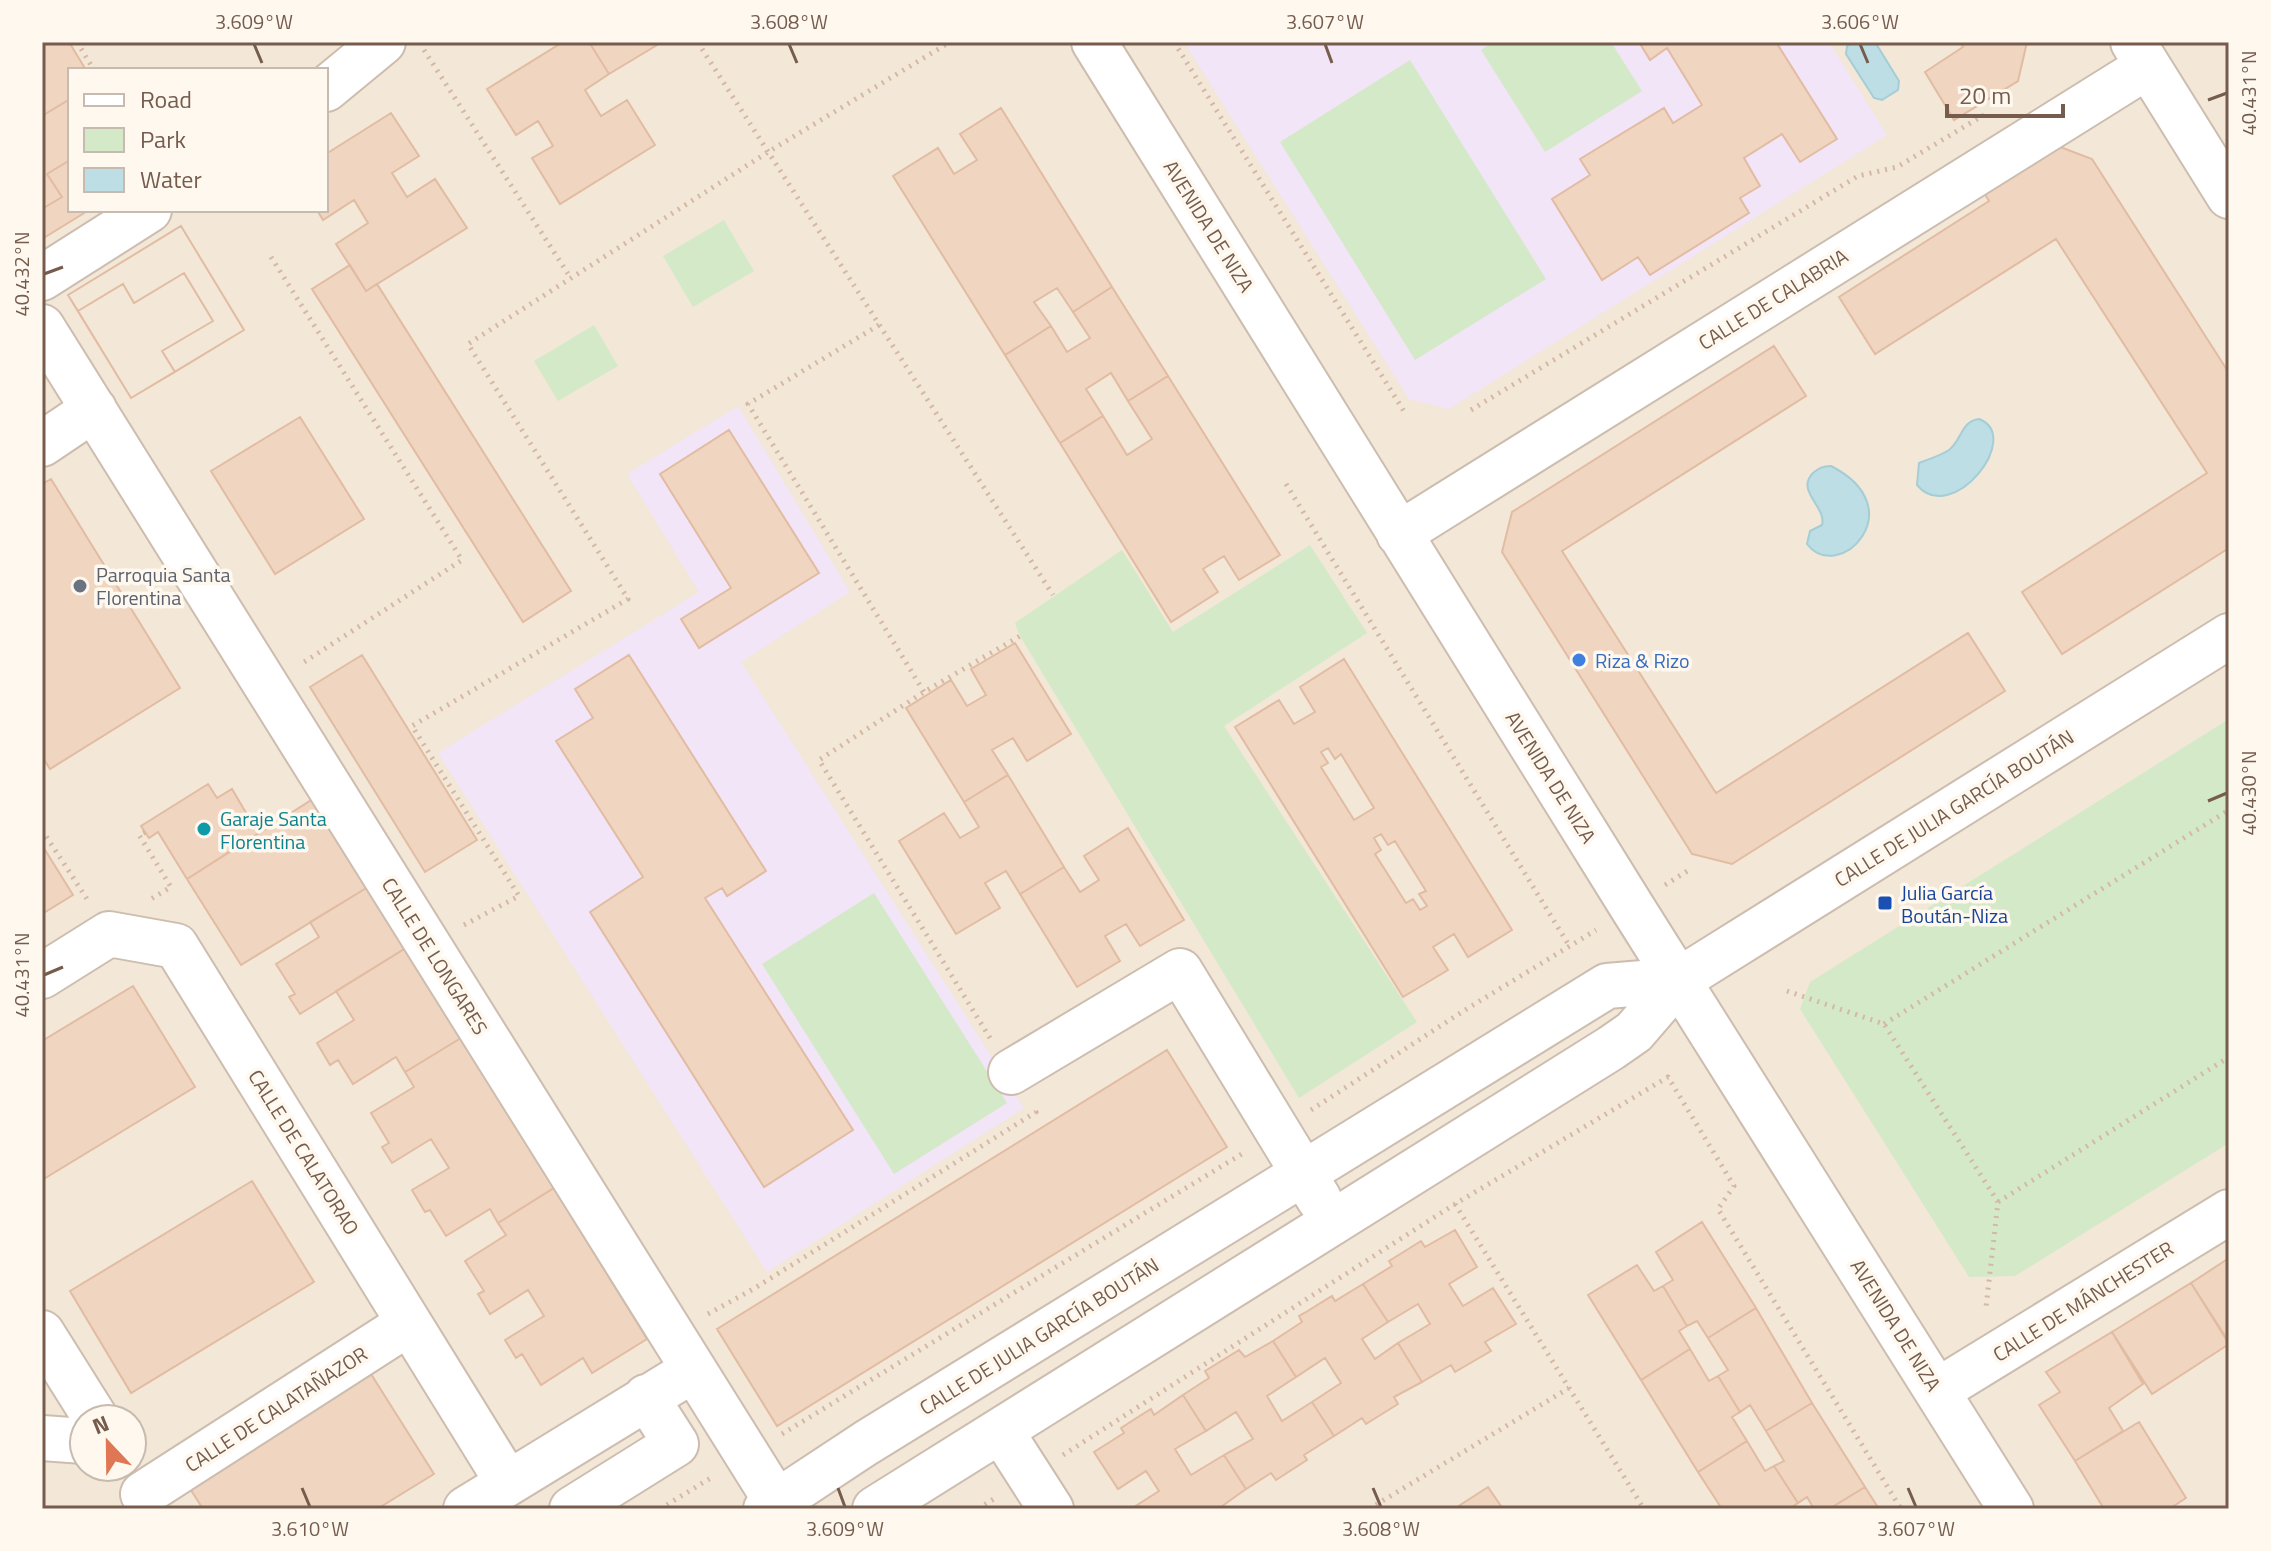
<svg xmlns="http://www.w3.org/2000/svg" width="2271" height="1551" font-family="'Titillium Web',sans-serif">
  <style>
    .residential { fill: #f3e7d7; fill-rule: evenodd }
    .education { fill: #f2e5f8 }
    .green { fill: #d4e9c7 }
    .water { fill: #bddee5; stroke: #a4cdd6; stroke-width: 2 }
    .building { fill: #f0d5c1; stroke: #e2bca2; stroke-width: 2; fill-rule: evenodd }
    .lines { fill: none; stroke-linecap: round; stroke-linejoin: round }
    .minor-casing { stroke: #cdbdaf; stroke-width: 48 }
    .path { stroke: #d5b8a4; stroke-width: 5; stroke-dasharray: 2 6; stroke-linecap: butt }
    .minor { stroke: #fff; stroke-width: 44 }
    .ticks { fill: none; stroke: #755c4d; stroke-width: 3 }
    .worship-dot { fill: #6b7280; stroke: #fef8ef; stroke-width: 3 }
    .shop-dot { fill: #3f7fe0; stroke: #fef8ef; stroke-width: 3 }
    .culture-dot { fill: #0f9aa8; stroke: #fef8ef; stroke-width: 3 }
    .transit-dot { fill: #1a4fb4; stroke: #fef8ef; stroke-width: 3 }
    .labels { text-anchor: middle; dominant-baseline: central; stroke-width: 7; stroke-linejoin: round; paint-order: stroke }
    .street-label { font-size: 20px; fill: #755c4d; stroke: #fef8ef }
    .worship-label { font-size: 20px; fill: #5b616d; stroke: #fef8ef; text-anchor: start }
    .shop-label { font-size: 20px; fill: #366cbe; stroke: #fef8ef; text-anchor: start }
    .culture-label { font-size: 20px; fill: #0d838f; stroke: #fef8ef; text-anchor: start }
    .transit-label { font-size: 20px; fill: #164399; stroke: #fef8ef; text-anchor: start }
    .neatline { fill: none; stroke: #755c4d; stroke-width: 3 }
    .ticks-label { font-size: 20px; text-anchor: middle; fill: #755c4d }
  </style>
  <rect width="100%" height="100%" fill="#fbf5e8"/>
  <path class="residential" d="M42 42H2229V1509H42ZM70 70H326V210H70ZM84 1419H132V1467H84Z"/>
  <path class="education" d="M1184 42H1829L1887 135 1449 409 1409 399Z
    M738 406 850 592 741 662 1024 1108 767 1272 438 753 699 592 627 474Z"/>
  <path class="green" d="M1493 42H1611L1642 91 1545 152 1481 50Z
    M1410 60 1546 279 1415 360 1280 142Z
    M724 220 754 271 693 307 663 256Z
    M594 325 618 366 558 401 534 361Z
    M1310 545 1367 633 1224 726 1417 1022 1299 1098 1020 636 1015 623 1122 550 1173 632Z
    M2229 719V1143L2015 1276 1969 1277 1800 1009 1810 982Z
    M874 893 1007 1103 894 1174 762 964Z"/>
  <path class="water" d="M1853 42H1875L1899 81 1898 90 1882 100 1874 98 1846 54 1847 46Z
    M1979 419C2024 436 1952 527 1917 485L1919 463C1929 459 1940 456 1949 450 1962 440 1961 421 1979 419Z
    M1831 466C1915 509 1838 585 1807 544L1810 531 1822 525C1827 507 1795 491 1813 473 1819 468 1823 466 1831 466Z"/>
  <path class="building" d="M42 42H69L86 70H70V99L42 116Z
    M563 42H589L609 74 585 90 601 116 627 100 655 145 560 204 532 158 553 146 538 121 516 135 487 89Z
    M589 42H662L609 74Z
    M1639 42H1776L1837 139 1800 162 1782 134 1744 158 1760 186 1740 198 1749 213 1650 275 1638 257 1602 280 1552 199 1590 175 1580 159 1664 108 1673 123 1702 105 1667 48 1650 60Z
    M1960 42H2027L2018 81 1954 120 1925 72 1963 47Z
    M70 99V160L47 174 62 197 42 209V116Z
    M1001 108 1112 287 1073 312 1057 288 1034 302 1051 326 1005 355 893 176 938 148 954 174 977 160 960 134Z
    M391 113 419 156 392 173 407 197 435 179 467 228 366 291 336 244 368 223 354 200 323 220 317 210H326V154Z
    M2055 145 2092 159 2229 373V548L2062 654 2022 592 2207 473 2056 239 1875 354 1839 297 1989 201 1983 191Z
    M70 160V210H89L42 239V209L62 197 47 174Z
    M181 226 244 330 131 398 68 295Z
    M181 226 244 330 175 372 162 351 213 321 184 273 134 303 123 284 78 311 68 295Z
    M350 265 366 291 377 284 571 591 523 622 312 289Z
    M184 273 213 321 162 351 175 372 131 398 78 311 123 284 134 303Z
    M1112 287 1168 376 1128 401 1111 373 1086 389 1103 416 1060 443 1005 355 1051 326 1067 352 1090 338 1073 312Z
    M1774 346 1806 396 1562 551 1716 793 1968 633 2005 691 1732 864 1692 854 1502 552 1512 512Z
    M1168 376 1280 555 1239 580 1224 556 1203 569 1218 592 1171 622 1060 443 1103 416 1127 455 1152 439 1128 401Z
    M300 417 364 519 275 574 211 471Z
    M729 430 819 573 699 648 681 619 731 588 660 474Z
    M51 479 180 688 50 769 42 756V484Z
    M1015 643 1071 734 1027 761 1013 738 992 750 1008 775 964 802 906 708 951 680 967 706 986 695 971 669Z
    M362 655 477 840 425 872 310 687Z
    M629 655 766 871 727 896 722 888 705 898 853 1130 764 1187 590 912 643 877 556 741 593 718 575 689Z
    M1344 659 1512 930 1468 957 1454 934 1433 947 1448 970 1403 997 1235 727 1279 700 1294 724 1315 712 1300 687ZM1328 748 1335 759 1341 754 1374 808 1354 820 1321 767 1328 763 1321 752ZM1381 834 1388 845 1395 841 1426 891 1419 894 1427 906 1420 910 1413 899 1406 903 1375 854 1381 850 1374 838Z
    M1008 775 1064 867 1020 894 1006 871 985 883 1000 908 956 934 899 841 944 813 960 838 979 827 964 802Z
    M208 784 217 798 232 789 252 823 262 817 268 827 187 879 158 832 149 838 141 826Z
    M313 799 368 887 241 965 187 879Z
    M1128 828 1184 920 1140 946 1126 924 1105 936 1120 961 1077 987 1020 894 1064 867 1080 892 1099 880 1084 856Z
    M42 845 73 895 42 914Z
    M368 887 406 948 300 1014 289 997 295 994 276 964 319 937 310 922Z
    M406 948 461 1038 405 1072 396 1057 353 1084 338 1060 330 1065 317 1043 354 1020 336 991Z
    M133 986 195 1087 42 1180V1041Z
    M461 1038 554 1188 498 1223 490 1209 446 1236 430 1210 425 1212 412 1190 449 1168 431 1139 392 1163 382 1147 389 1143 371 1113 414 1087 405 1072Z
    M1167 1050 1227 1147 777 1426 717 1329Z
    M252 1181 314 1282 131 1393 70 1291Z
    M554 1188 647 1339 592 1373 583 1358 541 1385 522 1354 516 1358 505 1340 544 1316 528 1290 490 1314 478 1294 484 1291 465 1261 506 1235 498 1223Z
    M1702 1222 1756 1308 1708 1338 1697 1321 1687 1326 1663 1286 1673 1280 1656 1252Z
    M1455 1230 1477 1267 1449 1284 1463 1306 1493 1288 1516 1324 1485 1342 1491 1351 1455 1372 1451 1365 1422 1382 1398 1343 1430 1324 1418 1304 1388 1322 1363 1284 1392 1266 1389 1261 1421 1241 1425 1247Z
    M2229 1258V1342L2191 1283Z
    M1637 1265 1654 1291 1663 1286 1687 1326 1679 1331 1690 1349 1641 1380 1588 1295Z
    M2191 1283 2229 1344 2152 1394 2112 1332Z
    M1363 1284 1388 1322 1362 1339 1375 1359 1398 1343 1422 1382 1394 1397 1398 1404 1366 1424 1362 1418 1334 1436 1312 1402 1341 1383 1325 1358 1296 1377 1273 1341 1302 1322 1299 1316 1306 1312 1332 1296 1335 1301Z
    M1756 1308 1812 1403 1766 1431 1750 1405 1740 1412 1718 1376 1728 1370 1708 1338Z
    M2112 1332 2143 1384 2109 1408 2123 1431 2075 1461 2039 1405 2060 1392 2046 1372Z
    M1273 1341 1296 1377 1267 1396 1282 1421 1312 1402 1334 1436 1304 1455 1307 1460 1276 1480 1271 1473 1246 1489 1224 1455 1253 1439 1236 1412 1206 1431 1183 1395 1209 1378 1205 1371 1239 1350 1245 1357Z
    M1690 1349 1709 1381 1718 1376 1740 1412 1732 1417 1747 1441 1698 1472 1641 1380Z
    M371 1374 434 1474 377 1509H203L189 1487Z
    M1183 1395 1206 1431 1175 1449 1191 1475 1224 1455 1246 1489 1218 1509H1131L1159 1491 1146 1471 1118 1489 1094 1452 1124 1433 1121 1428 1138 1417 1151 1409 1154 1415Z
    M1812 1403 1865 1487 1829 1509H1814L1807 1497 1798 1503 1774 1466 1784 1461 1766 1431Z
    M2139 1422 2186 1498 2169 1509H2104L2075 1461Z
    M1747 1441 1765 1471 1774 1466 1798 1503 1789 1509H1722L1698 1472Z
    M1488 1487 1503 1509H1454Z
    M1865 1487 1879 1509H1829Z"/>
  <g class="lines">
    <defs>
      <path id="minor" d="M1094 42 1632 907 2011 1509
        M2133 42 2229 196
        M326 89 383 42
        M42 278 149 210
        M42 327 781 1509
        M42 444 94 409
        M1399 534 2148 66
        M42 976 109 934 176 946 508 1483
        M1011 1072 1180 971 1319 1199
        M42 1333 96 1419
        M1937 1391 2229 1212
        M1001 1431 1051 1509
        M42 1438 84 1441
        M143 1494 409 1323
        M466 1509 693 1370
        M572 1509 676 1444 646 1397
        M766 1509 866 1443 1607 986 1679 980
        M875 1509 1611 1048 1634 1032 1679 980 2229 636"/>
    </defs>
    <use href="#minor" class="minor-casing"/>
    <path class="path" d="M77 42 94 70
      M1174 42 1405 413
      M702 49 1053 595
      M424 50 570 277
      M145 70 148 69
      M271 257 462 560 301 664
      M879 325 748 404 924 692
      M1471 410 1858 176 1897 167 1989 112
      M1286 484 1570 947
      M42 830 87 899
      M145 832 139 835 171 887 151 899
      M1665 885 1689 870
      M464 925 519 896 412 726 628 599 468 344 768 152 950 42
      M1787 991 1884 1024 1998 1202 1986 1307
      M1884 1024 2229 810
      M990 1038 819 760 924 692 1020 636
      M1311 1110 1465 1010 1596 930
      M1998 1202 2229 1057
      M1455 1204 1644 1509
      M708 1314 755 1288 1036 1112 1033 1108
      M782 1434 1245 1152
      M1063 1455 1455 1204 1668 1077 1734 1186 1718 1209 1901 1509
      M660 1509 714 1476
      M978 1509 997 1497
      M1369 1509 1569 1388"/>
    <use href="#minor" class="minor"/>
  </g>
  <path class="ticks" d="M254 44 262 63M789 44 797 63M1325 44 1332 63M1860 44 1868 63M2208 100 2227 93M44 274 63 267M2208 801 2227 793M44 975 63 967M302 1488 310 1507M838 1488 845 1507M1373 1488 1381 1507M1908 1488 1916 1507"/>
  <circle class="worship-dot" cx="80" cy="586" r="8"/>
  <circle class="shop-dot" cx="1579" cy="660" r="8"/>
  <circle class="culture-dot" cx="204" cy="829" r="8"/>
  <rect class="transit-dot" x="1877" y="895" width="16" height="16" rx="4"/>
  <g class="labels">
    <g class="street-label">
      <text transform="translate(1209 226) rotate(58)">AVENIDA DE NIZA</text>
      <text transform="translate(1773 299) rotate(-32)">CALLE DE CALABRIA</text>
      <text transform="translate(1551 777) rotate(58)">AVENIDA DE NIZA</text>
      <text transform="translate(1954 808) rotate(-32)">CALLE DE JULIA GARCÍA BOUTÁN</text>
      <text transform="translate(435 956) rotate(58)">CALLE DE LONGARES</text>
      <text transform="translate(304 1152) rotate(58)">CALLE DE CALATORAO</text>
      <text transform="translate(2083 1301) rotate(-32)">CALLE DE MÁNCHESTER</text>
      <text transform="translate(1896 1325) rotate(58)">AVENIDA DE NIZA</text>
      <text transform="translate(1039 1336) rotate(-32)">CALLE DE JULIA GARCÍA BOUTÁN</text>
      <text transform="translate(276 1409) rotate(-33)">CALLE DE CALATAÑAZOR</text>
    </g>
    <g class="worship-label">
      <text x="96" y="574">Parroquia Santa<tspan x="96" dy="23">Florentina</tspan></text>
    </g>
    <g class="shop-label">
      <text x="1595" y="660">Riza &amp; Rizo</text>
    </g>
    <g class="culture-label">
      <text x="220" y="818">Garaje Santa<tspan x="220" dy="23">Florentina</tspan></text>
    </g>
    <g class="transit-label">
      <text x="1901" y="892">Julia García<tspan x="1901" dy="23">Boután-Niza</tspan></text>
    </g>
  </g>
  <rect width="2271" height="1551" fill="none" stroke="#fef8ef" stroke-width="88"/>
  <rect x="68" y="68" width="260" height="144" fill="#fef8ef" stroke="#c7baae" stroke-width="2"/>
  <rect x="84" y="94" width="40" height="12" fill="#ffffff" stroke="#c7baae" stroke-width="2"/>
  <text x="140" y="108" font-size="24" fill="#755c4d">Road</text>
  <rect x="84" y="128" width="40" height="24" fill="#d4e9c7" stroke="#c7baae" stroke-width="2"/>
  <text x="140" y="148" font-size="24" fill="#755c4d">Park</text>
  <rect x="84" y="168" width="40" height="24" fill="#bddee5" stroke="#c7baae" stroke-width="2"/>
  <text x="140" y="188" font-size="24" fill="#755c4d">Water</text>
  <g transform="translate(108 1443) rotate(338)"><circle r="38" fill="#fef8ef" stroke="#c7baae" stroke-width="2"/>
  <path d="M0-6L14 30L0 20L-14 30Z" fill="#df7754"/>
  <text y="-12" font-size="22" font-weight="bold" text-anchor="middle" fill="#755c4d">N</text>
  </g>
  <path d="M1947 104v12h116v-12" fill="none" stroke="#755c4d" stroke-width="4"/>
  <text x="1959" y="104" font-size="24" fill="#755c4d" stroke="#fef8ef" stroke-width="6" paint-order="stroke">20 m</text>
  <rect x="44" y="44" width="2183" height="1463" class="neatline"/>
  <g class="ticks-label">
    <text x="254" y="29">3.609°W</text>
    <text x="789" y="29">3.608°W</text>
    <text x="1325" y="29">3.607°W</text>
    <text x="1860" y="29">3.606°W</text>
    <text transform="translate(2249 93) rotate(-90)" y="7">40.431°N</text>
    <text transform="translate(22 274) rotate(-90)" y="7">40.432°N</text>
    <text transform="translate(2249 793) rotate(-90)" y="7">40.430°N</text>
    <text transform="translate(22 975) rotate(-90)" y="7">40.431°N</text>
    <text x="310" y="1536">3.610°W</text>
    <text x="845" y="1536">3.609°W</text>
    <text x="1381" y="1536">3.608°W</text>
    <text x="1916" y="1536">3.607°W</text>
  </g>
</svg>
